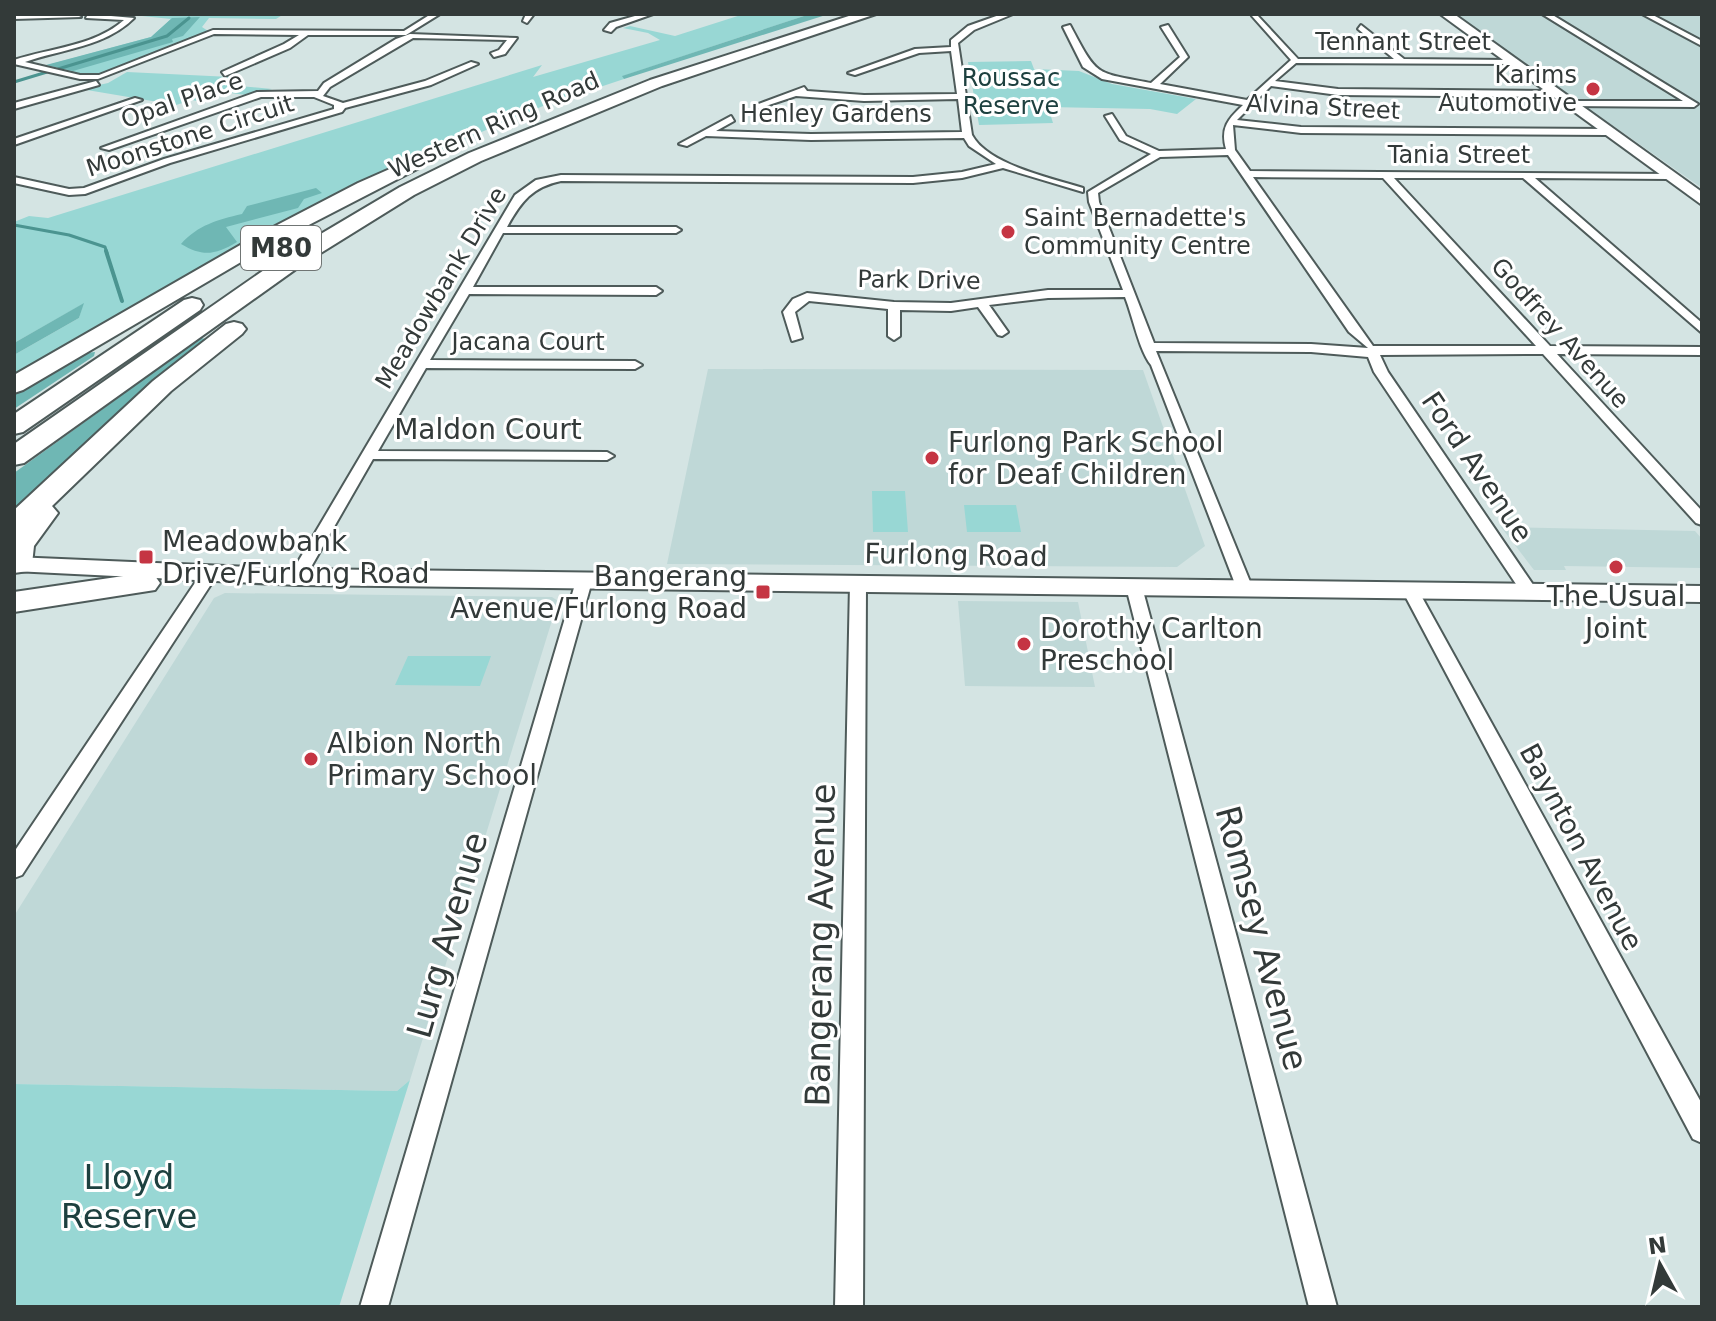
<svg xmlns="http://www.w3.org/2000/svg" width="1716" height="1321" font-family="'DejaVu Sans',sans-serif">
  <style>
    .built { fill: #bfd8d7 }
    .green { fill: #98d7d4 }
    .forest { fill: #6fb7b4 }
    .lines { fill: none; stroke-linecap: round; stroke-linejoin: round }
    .stream-far1 { stroke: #4b9490; stroke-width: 3 }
    .stream { stroke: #4b9490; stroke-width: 4 }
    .street-casing { stroke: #4e5b5a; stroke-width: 4 }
    .secondary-casing { stroke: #4e5b5a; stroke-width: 4 }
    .primary-casing { stroke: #4e5b5a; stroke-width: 4 }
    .highway-casing { stroke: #4e5b5a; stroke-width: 4 }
    .street { fill: #fff; fill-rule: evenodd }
    .secondary { fill: #fff; fill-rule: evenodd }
    .primary { fill: #fff; fill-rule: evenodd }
    .highway { fill: #fff; fill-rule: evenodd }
    .poi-dot { fill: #c53543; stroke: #fff; stroke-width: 3 }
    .labels { text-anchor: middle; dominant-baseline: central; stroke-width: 6; stroke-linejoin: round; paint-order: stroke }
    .far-street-label { font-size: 24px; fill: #333a39; stroke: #fff }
    .far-poi-label { font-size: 24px; fill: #333a39; stroke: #fff; text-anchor: end }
    .far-park-label { font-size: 24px; fill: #1d403f; stroke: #fff }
    .shield { fill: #fff; stroke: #707574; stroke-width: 2 }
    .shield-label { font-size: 26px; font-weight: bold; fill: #333a39 }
    .street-label { font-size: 28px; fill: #333a39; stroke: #fff }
    .poi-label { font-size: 28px; fill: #333a39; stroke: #fff; text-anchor: start }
    .near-street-label { font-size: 34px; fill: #333a39; stroke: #fff }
    .near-park-label { font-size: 34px; fill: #1d403f; stroke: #fff }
  </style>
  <rect width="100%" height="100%" fill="#d4e4e3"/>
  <path class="built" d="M1455 14H1702V188L1516 58Z
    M708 369 1143 370 1205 546 1177 567 667 564Z
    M1501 527 1695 531 1702 539V568L1564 566 1566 570H1534Z
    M225 593 552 597 558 601 410 1080 397 1091 14 1084V916L214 598Z
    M958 601 1078 602 1095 687 965 686Z"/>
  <path class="green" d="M157 14H284L276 19 209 18 202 27 208 31 104 74 86 76 40 67 151 37 171 19 142 16Z
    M744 14H810L623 76 624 79 543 106 353 186 14 374V355L79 318 83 304 14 343V222L29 216 48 218 542 65 533 77 660 40 648 33 623 28 630 26 675 36Z
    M1031 61 1034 69 1079 71 1112 84 1196 99 1177 114 1150 109 1048 107 1053 123 979 125 968 62Z
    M127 72 231 77 217 84 272 89 246 95 223 92 202 102 192 100 176 105 81 89 108 83Z
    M872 491H905L908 532H873Z
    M964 505H1016L1021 532H967Z
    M408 656H491L480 686 395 685Z
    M410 1080 339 1307H14V1084L397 1091Z"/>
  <path class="forest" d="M810 14H829L624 79 622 76Z
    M200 17 183 36 172 39 173 42 73 71 46 65 151 37 172 18Z
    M316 188 322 193 304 199 298 208 226 227 237 242C215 255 203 257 181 244 198 225 217 220 242 214L247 206Z
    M84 303 79 318 14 355V343Z
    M201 338 211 340 14 518V473Z
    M95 352 94 356 14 409V393L85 353Z"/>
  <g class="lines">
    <path class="stream-far1" d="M58 69 167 36 189 18
      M14 82 47 72
      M14 225 69 235 105 247 107 253"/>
    <path class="stream" d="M106 251 122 301"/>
    <defs>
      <path id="street" d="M88 14 134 18C105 47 62 49 25 62L80 75H99L213 30 404 31 431 14H440L406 35H308L290 48 225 76 222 72 284 44 299 35 214 34 98 79H80L14 64V60C50 48 95 46 124 20L86 18Z
        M526 14H534L527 23 523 21Z
        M642 14H653L616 27 611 32 604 30 610 23Z
        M1002 14H1013L974 30 958 43 972 135C988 165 1052 178 1083 188V192L1003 168 962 178 913 183 561 181C532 187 521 202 507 227H676L681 230 676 233H503L473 287H656L662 291 656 295 469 294 430 360 635 361 642 365 635 369 426 368 378 451 607 452 614 456 607 460 373 459 303 581H291L289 577 515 195 536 180 561 175 913 177 962 172 996 164 969 146 964 138 811 140 706 136 687 146 679 144 731 116 734 121 716 131 811 134 962 132 958 99 864 101 796 96 757 109 753 106 804 87 807 91 864 95 957 94 951 51 919 53 855 75 848 73 915 49 951 47V40L968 26Z
        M1542 14H1551L1698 104 1694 107 1566 106 1569 101H1683Z
        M1642 14H1651L1702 41V46Z
        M14 15H77L81 17 14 19Z
        M1252 16H1258L1298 59H1394L1358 29 1361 25 1404 59 1510 60 1514 62 1510 64 1296 63 1275 81 1338 89 1554 91 1558 94 1554 97 1338 95 1271 86 1237 120 1301 127 1607 129 1612 132 1607 135 1301 133 1233 125 1235 150 1250 171 1672 174 1674 176 1669 179 1535 178 1702 323V333L1523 178H1394L1550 346 1702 347V355L1557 354 1702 511V525L1696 523 1543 354 1380 355 1388 372 1538 592 1536 596H1524L1374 372 1368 357 1311 352 1156 351 1253 589 1245 594 1237 589 1151 365C1139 350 1133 317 1125 297L1048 298 989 305 1008 332 1002 336 998 335 978 307 951 311 900 310V336L894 340 888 336V309L809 301 795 312 802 338 792 341 783 312 793 299 807 293 894 302 951 303 1048 290H1123L1089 202 1088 192 1151 154 1120 140 1105 116 1112 114 1126 136 1159 151 1226 149C1220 128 1228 119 1243 105L1102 79 1083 67 1063 27 1070 25C1098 77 1093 72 1151 83L1180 57 1161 27 1168 25 1188 57 1160 84 1247 100 1291 60ZM1228 155 1349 332 1368 348 1311 344 1154 343 1099 202 1098 193 1160 157ZM1253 177 1383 178 1536 346H1373Z
        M410 34 517 38 505 54 494 57 491 53 499 50 507 40 413 38 330 87 323 96 343 103 425 81 471 62 478 64 431 85 345 108 342 112 170 163 85 194 69 195 14 183V177L69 189 84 188 164 159 334 109V105L314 97H261L109 150 101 148 257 92 318 91 324 83 396 39Z
        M96 81 99 85 14 109V103Z
        M135 98 142 100 14 145V139Z
        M209 570 217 575 22 875 14 878V852L203 571Z
        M584 576 592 581 388 1307H360L576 581Z
        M858 579 866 584 863 1307H835L850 584Z
        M1134 582 1142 587 1337 1307H1309L1126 587Z
        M1410 585 1418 590 1702 1104V1143L1693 1139 1402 590Z"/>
      <path id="secondary" d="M14 557 297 569 1702 586V602L297 585 14 571Z"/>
      <path id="primary" d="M1440 14H1454L1702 192V205Z"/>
      <path id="highway" d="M855 14H876L662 86 481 161 414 195 303 264 24 463 14 465V444L287 254 400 187 469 153 650 80Z
        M417 157 426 162 423 166 270 245 23 390 14 393V375L256 236 358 183Z
        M192 298 200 300 203 305 200 310 23 432 14 434V414L184 300Z
        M234 322 242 324 246 329 242 334 171 391 52 506 58 513 34 546 32 564 28 571 14 573V510L153 381 226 324Z
        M144 573 155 576 160 583 155 590 14 612V592Z"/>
    </defs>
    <use href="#street" class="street-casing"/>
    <use href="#secondary" class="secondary-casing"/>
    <use href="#primary" class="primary-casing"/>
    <use href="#highway" class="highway-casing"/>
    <use href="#street" class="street"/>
    <use href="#secondary" class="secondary"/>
    <use href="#primary" class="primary"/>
    <use href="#highway" class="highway"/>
  </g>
  <g class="poi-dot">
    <circle cx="1593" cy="89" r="8"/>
    <circle cx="1008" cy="232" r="8"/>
    <circle cx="932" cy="458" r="8"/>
    <rect x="138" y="549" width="16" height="16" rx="4"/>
    <circle cx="1616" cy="567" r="8"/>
    <rect x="755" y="584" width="16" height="16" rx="4"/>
    <circle cx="1024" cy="644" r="8"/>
    <circle cx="311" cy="759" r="8"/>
  </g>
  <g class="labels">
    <g class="far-street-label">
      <text x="1403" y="42">Tennant Street</text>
      <text transform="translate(182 100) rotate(-19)">Opal Place</text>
      <text transform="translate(1323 107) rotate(3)">Alvina Street</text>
      <text x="836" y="114">Henley Gardens</text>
      <text transform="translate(494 125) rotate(-24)">Western Ring Road</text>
      <text transform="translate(190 136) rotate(-18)">Moonstone Circuit</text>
      <text x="1459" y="155">Tania Street</text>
      <text transform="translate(919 280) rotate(1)">Park Drive</text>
      <text transform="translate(441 288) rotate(-59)">Meadowbank Drive</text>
      <text transform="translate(1560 333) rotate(48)">Godfrey Avenue</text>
      <text x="528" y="342">Jacana Court</text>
    </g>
    <g class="far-poi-label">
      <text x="1577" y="75">Karims<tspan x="1577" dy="28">Automotive</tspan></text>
      <text x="1024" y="218" text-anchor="start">Saint Bernadette's<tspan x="1024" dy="28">Community Centre</tspan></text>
    </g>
    <g class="far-park-label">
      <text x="1011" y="78">Roussac<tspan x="1011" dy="28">Reserve</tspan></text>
    </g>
    <rect class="shield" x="241" y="226" width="80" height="44" rx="6"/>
    <g class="shield-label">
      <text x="281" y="248">M80</text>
    </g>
    <g class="street-label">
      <text x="488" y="429">Maldon Court</text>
      <text transform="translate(1477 467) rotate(56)">Ford Avenue</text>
      <text transform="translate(956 555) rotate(1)">Furlong Road</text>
      <text transform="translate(1581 847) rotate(62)">Baynton Avenue</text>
    </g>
    <g class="poi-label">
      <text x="948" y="442">Furlong Park School<tspan x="948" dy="32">for Deaf Children</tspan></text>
      <text x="162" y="541">Meadowbank<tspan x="162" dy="32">Drive/Furlong Road</tspan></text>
      <text x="747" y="576" text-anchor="end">Bangerang<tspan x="747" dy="32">Avenue/Furlong Road</tspan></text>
      <text x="1616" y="596" text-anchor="middle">The Usual<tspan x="1616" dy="32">Joint</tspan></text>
      <text x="1040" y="628">Dorothy Carlton<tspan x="1040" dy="32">Preschool</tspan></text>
      <text x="327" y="743">Albion North<tspan x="327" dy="32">Primary School</tspan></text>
    </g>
    <g class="near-street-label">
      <text transform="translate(447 935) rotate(-74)">Lurg Avenue</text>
      <text transform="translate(1262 938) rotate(75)">Romsey Avenue</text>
      <text transform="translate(820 945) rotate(-89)">Bangerang Avenue</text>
    </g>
    <g class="near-park-label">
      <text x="129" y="1177">Lloyd<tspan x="129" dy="39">Reserve</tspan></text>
    </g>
  </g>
  <rect width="1716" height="1321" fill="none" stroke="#333a39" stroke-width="32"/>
  <g transform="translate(1660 1265) rotate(352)" stroke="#ffffff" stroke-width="6" paint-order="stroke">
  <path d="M0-6L14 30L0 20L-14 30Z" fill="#333a39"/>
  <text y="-12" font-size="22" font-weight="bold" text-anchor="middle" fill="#333a39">N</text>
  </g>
</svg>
